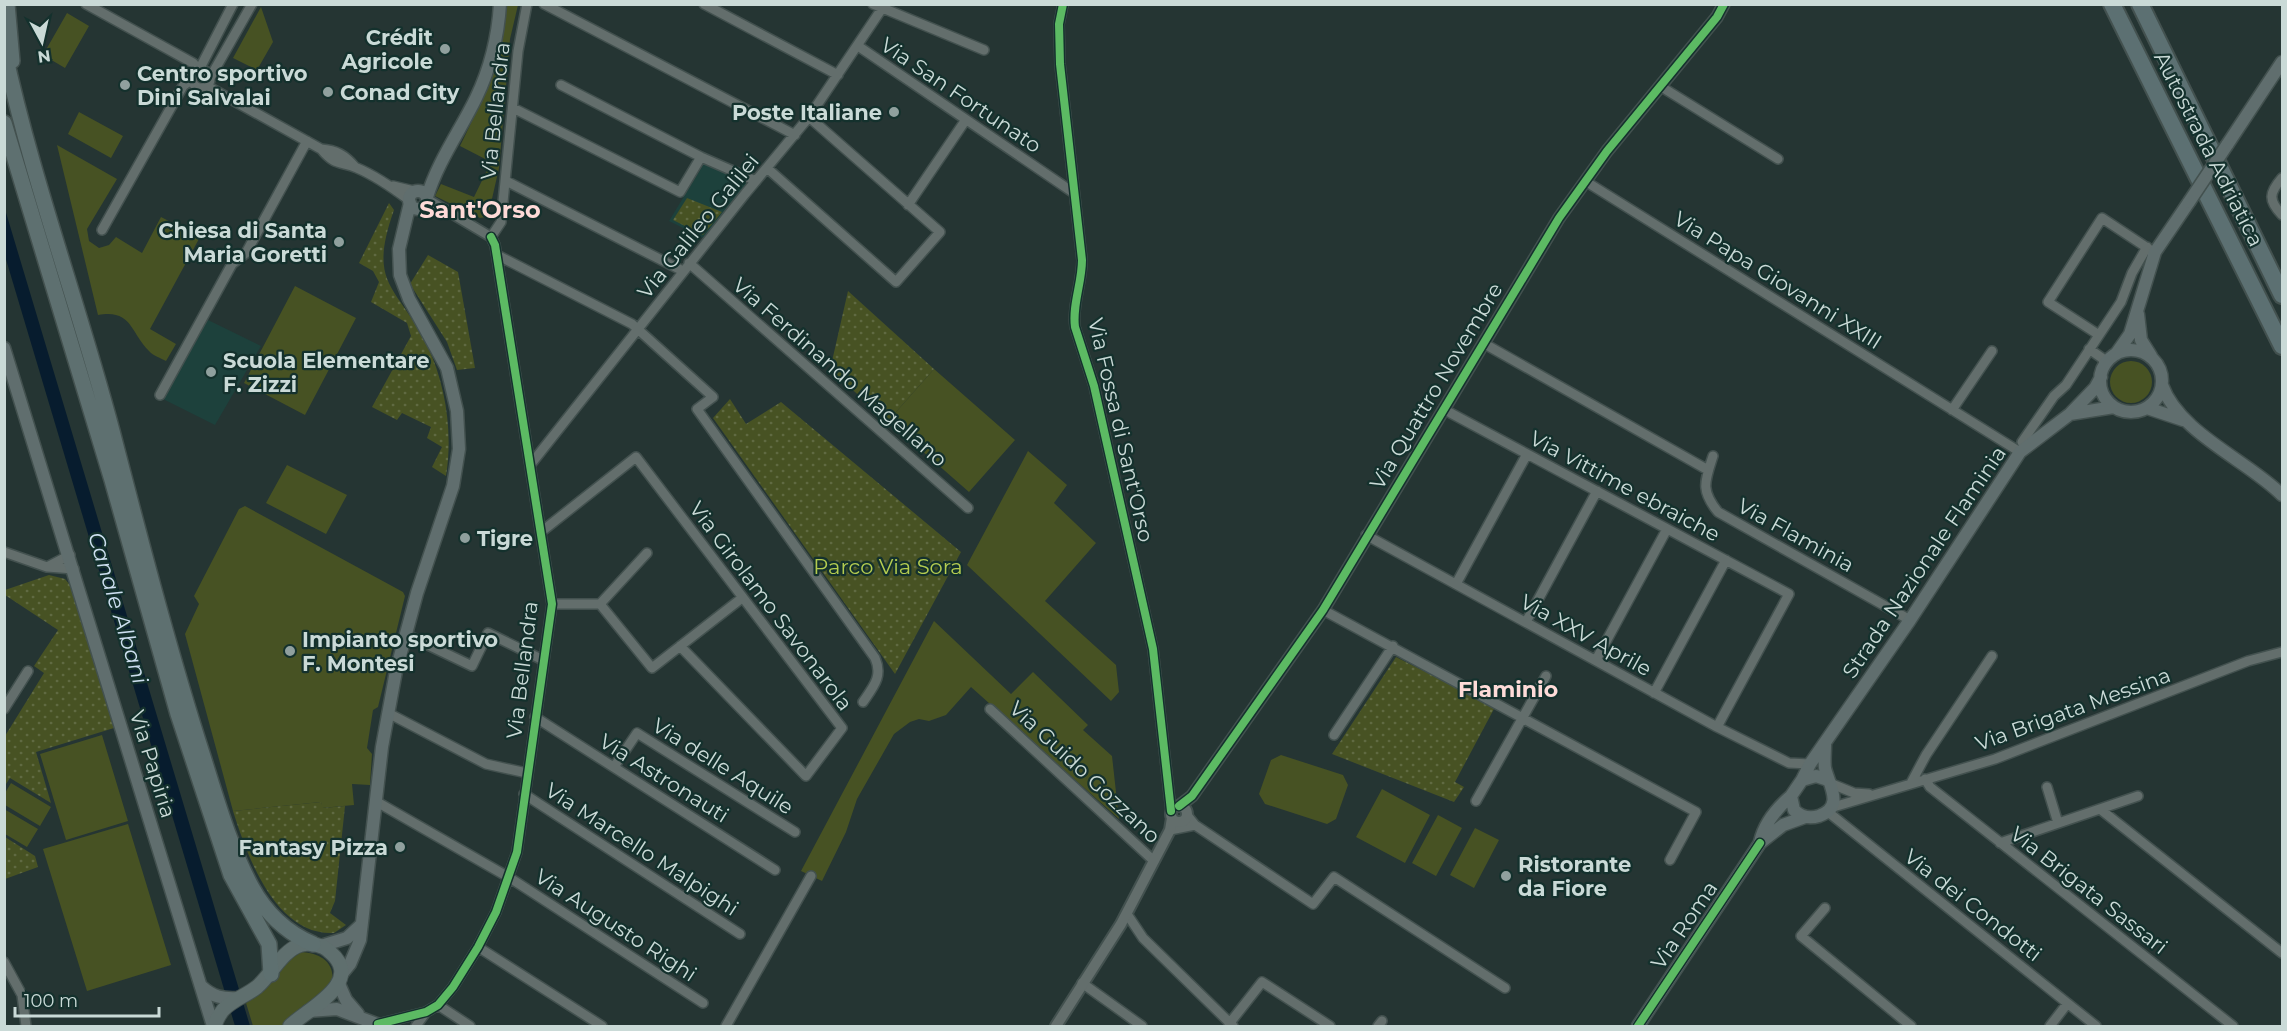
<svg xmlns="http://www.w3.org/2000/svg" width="2287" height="1031" font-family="Montserrat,sans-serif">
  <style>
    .built { fill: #1d413c }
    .green { fill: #475223 }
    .park { fill: url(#park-dots) }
    .water { fill: #071c2e }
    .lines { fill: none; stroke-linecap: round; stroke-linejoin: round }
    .minor-casing { stroke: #43514f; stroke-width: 12 }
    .tertiary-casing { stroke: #43514f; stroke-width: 14 }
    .secondary-casing { stroke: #43514f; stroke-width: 15 }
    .primary-casing { stroke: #43514f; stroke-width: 16 }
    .trunk-casing { stroke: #43514f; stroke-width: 18 }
    .motorway-casing { stroke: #43514f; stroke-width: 20 }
    .minor { stroke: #636e6c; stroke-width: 9 }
    .tertiary { stroke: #636e6c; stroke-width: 10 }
    .secondary { stroke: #606e6e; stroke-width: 12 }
    .primary { stroke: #5f6f6e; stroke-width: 14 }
    .trunk { stroke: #5e7070; stroke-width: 15 }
    .motorway { stroke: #5c7072; stroke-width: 16 }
    .secondary-bridge-casing { stroke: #43514f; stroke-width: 15; stroke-linecap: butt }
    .secondary-bridge { stroke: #606e6e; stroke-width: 12 }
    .cycleway-casing { stroke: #14312d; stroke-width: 11 }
    .cycleway { stroke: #5cba63; stroke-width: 8 }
    .poi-dot { fill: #90a09e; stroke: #14312d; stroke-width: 2 }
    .labels { text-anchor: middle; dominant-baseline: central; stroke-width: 4.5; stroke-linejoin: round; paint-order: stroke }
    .poi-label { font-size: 21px; font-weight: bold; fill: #cadad7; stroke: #14312d; text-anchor: start }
    .street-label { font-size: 21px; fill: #cadad7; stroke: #14312d }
    .park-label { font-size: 21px; fill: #b4cc50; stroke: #14312d }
    .water-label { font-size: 22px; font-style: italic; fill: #cddff0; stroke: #14312d }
    .neighbourhood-label { font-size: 22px; font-weight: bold; fill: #fedbd8; stroke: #14312d }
    .quarter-label { font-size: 24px; font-weight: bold; fill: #fedbd8; stroke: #14312d }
  </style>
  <defs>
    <pattern id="park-dots" width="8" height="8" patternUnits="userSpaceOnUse" patternTransform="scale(1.5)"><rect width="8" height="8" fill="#475223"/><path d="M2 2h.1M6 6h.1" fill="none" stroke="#606a42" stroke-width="1.8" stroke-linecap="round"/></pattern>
  </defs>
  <rect width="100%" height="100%" fill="#253533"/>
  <path class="built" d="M705 162 748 182 705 239 669 221Z
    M206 319 261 346 215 425 161 398Z"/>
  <path class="green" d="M507 5H518L510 39 499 168 489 212 486 217 480 218 435 196 441 184 474 197 491 162 460 146C483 100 501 56 507 5Z
    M261 7 273 42 257 70 233 58Z
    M67 13 89 26 65 68 43 55Z
    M79 112 123 136 111 158 68 134Z
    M57 145 117 179 87 229 89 241 99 248 109 245 116 237 142 253 161 217 200 237 150 329 176 344 166 361C161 358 153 356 149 351 130 332 132 309 98 315Z
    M295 286 356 318 305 415 244 383Z
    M2110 382a21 21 0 1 1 42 0a21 21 0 1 1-42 0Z
    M934 369 1015 440 969 492 888 421Z
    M1028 451 1067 485 1054 503 1096 543 1045 601 1116 665 1119 692 1111 701 967 565Z
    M287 465 347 495 326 534 266 503Z
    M245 506 403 592 405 596 378 707 373 710 367 748 372 754 370 785 352 784 354 805 322 808 321 802 233 811 185 634 199 604 194 596 239 509Z
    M934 621 1011 694 1033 672 1088 725 1083 730 1112 756 1119 819 971 687 946 715 929 721 919 719 910 722 894 734 857 799 846 832 822 881 801 871Z
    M102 735 128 821 66 840 40 754Z
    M1281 755 1343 775 1348 785 1336 819 1327 824 1265 804 1259 794 1271 760Z
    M11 783 51 807 40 826 5 805V793Z
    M1382 789 1430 815 1405 863 1356 837Z
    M4 809 38 829 27 847 5 834Z
    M1438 815 1462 828 1436 876 1412 863Z
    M128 824 171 965 87 991 43 849Z
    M1475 828 1499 840 1474 888 1450 875Z
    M301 952C321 953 336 963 332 984L284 1026H253L246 1003 261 992 288 961Z"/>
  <path class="park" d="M687 198 722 212 703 235 673 220Z
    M389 203 394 210C367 286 397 285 427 345 446 385 453 433 446 476L432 467 442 447 427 438 431 427 402 413 397 420 372 407 411 336 407 323 371 302 379 282 373 271 359 263Z
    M428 255 458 272 475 368 457 370 447 342 410 284Z
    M848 291 934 369 888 421 830 370Z
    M730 399 746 424 781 402 961 552 895 674 713 418Z
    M49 575 65 579 70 585 114 728 36 752 51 803 10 778 4 787 5 736 44 673 34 666 58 630 5 595V590Z
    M1396 657 1495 707 1455 782 1464 787 1454 802 1332 754Z
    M321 802 323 808 345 806 335 901 330 913 346 925 334 933C275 936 247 855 233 811Z
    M5 837 35 856 38 867 5 879Z"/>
  <path class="water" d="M4 206 250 1026H235L5 256Z"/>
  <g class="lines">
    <defs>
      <path id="minor" d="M86 4 193 63 199 70
        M544 4 795 135
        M704 4 838 75
        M873 4 984 50
        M1063 4 1059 24 1060 64 1082 260C1082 283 1072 305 1075 327L1094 386 1153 649 1171 811
        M858 46 1074 193
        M192 79a9 9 0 1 1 18 0a9 9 0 1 1-18 0Z
        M199 70 233 4
        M210 78 252 4
        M561 85 701 157 756 181
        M207 86 321 149C335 166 339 161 357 168 376 176 393 188 409 200
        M1660 86 1778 159
        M513 108 680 192 701 157
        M321 149C336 150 345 155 355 167
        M767 168 896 282 940 232 809 117
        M2282 178C2269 193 2268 200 2282 215
        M506 181 683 271
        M1585 181 2020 452
        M393 186 414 191
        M427 199 491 237
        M908 205 965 121
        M422 208 441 211
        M102 230 183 86 192 79
        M491 237 501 222 518 51 527 4
        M497 255 632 324 713 397 697 409 875 658C883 676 874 686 863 702
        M689 263 968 508
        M2099 335 2048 302 2102 218 2152 251
        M1483 343 1708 470
        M2089 349 2102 358 2105 364
        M160 395 232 264 246 253 307 141
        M1443 409 1789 594 1717 727
        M1952 410 1992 351
        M2022 442 2054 396 2066 385 2121 302 2132 273 2147 247
        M1713 456C1705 481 1700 490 1718 512L1910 620
        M531 464 745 194 809 117 885 4
        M541 532 636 457 842 728 806 776 680 646
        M1366 535 1717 727 1789 763 1810 764
        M4 552 47 567 74 569
        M47 567 70 555
        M1456 584 1527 454
        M552 604H600L647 553
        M600 604 652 668 742 598
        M1323 610 1696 812 1670 860
        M1526 622 1597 491
        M405 634 472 666 488 633 543 660
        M1596 660 1667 529
        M1654 693 1726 560
        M4 709 28 671
        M990 709 1154 861
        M388 713 486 764 527 773
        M535 717 775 870
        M1334 735 1393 646
        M614 767 637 733 795 832
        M1925 779 1930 787 2233 1026
        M1911 783 1926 755 1992 656
        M1832 784 1854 793 1869 794
        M2047 787 2058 823
        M524 794 740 934
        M1476 801 1546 676
        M377 802 510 878 703 1003
        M1830 808 1995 759 2248 661 2282 652
        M2100 809 2282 953
        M1828 812 2096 1026
        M1187 815 1195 825 1313 904 1334 877 1505 988
        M1170 830 1195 825
        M2000 843 2138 796
        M1825 908 1801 936 1911 1026
        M1127 914 1143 938 1233 1026
        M478 947 602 1026
        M4 962 22 995 26 1026
        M1082 983 1142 1026
        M438 1005 470 1026
        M378 1024 426 1012 438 1005 453 987 478 947 496 912 517 852 552 604 495 245 491 237
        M1229 1024 1262 982 1330 1026
        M416 1026 426 1012
        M726 1026 811 876
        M1378 1026 1382 1021
        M2050 1026 2067 1004"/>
      <path id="tertiary" d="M1171 814a8 8 0 1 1 16 0a8 8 0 1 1-16 0Z
        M1179 806 1192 796 1323 610 1559 218 1607 151 1717 17 1724 4
        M1056 1026 1121 924 1170 830 1172 818"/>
      <path id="secondary" d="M2227 145 2282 62
        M409 200a9 9 0 1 1 18 0a9 9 0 1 1-18 0Z
        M427 197C438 161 460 131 476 98 490 69 498 37 500 4
        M2138 314 2141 340 2151 356
        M4 348 213 1026
        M2100 381a31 31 0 1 1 62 0a31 31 0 1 1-62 0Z
        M2116 354 2130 334 2155 252 2189 202
        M2162 385C2179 433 2247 460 2282 495
        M2147 408 2183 420
        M2070 414 2114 407
        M1825 745C1825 753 1824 761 1825 768 1829 785 1845 807 1819 816 1809 819 1801 817 1794 810L1791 796 1802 780 1816 776 1828 780
        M1802 780 1810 764 1910 620 2020 452 2070 414 2095 388 2101 377
        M1760 842C1764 824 1777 808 1791 796
        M321 946 347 938 361 925
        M341 975 350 964 360 940 382 747 396 671 417 593 453 486 459 449 457 411 447 368 409 299 400 275 399 249 410 203
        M339 984 346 1000 358 1014
        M201 986C213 997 222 999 239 998
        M308 1011 337 1009 382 1026
        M1638 1026 1760 843 1783 825 1805 817"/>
      <path id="primary" d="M215 1026C216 1020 219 1015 223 1010 232 1000 247 995 257 987 271 975 282 951 300 945 310 942 323 945 330 952 365 982 309 1008 290 1026"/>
      <path id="trunk" d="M7 4 12 61
        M4 50C32 179 78 303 112 431 139 535 166 639 198 741 214 790 227 841 251 886 265 912 285 932 313 944
        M4 123 112 480 178 714 231 875 269 944 271 974"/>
      <path id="motorway" d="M2112 4 2282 346
        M2140 4 2282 295"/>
    </defs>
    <use href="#minor" class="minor-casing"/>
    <use href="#tertiary" class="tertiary-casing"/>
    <use href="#secondary" class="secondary-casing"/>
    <use href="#primary" class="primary-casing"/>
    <use href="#trunk" class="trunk-casing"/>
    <use href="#motorway" class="motorway-casing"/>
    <use href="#minor" class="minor"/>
    <use href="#tertiary" class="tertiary"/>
    <use href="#secondary" class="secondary"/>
    <use href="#primary" class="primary"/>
    <use href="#trunk" class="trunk"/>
    <use href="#motorway" class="motorway"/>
    <defs>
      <path id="secondary-bridge" d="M2189 202 2227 145"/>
    </defs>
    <use href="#secondary-bridge" class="secondary-bridge-casing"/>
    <use href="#secondary-bridge" class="secondary-bridge"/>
    <defs>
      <path id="cycleway" d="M1063 4 1059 24 1060 64 1082 260C1082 283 1072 305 1075 327L1094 386 1153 649 1171 811
        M1179 806 1192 796 1323 610 1559 218 1607 151 1717 17 1724 4
        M378 1024 426 1012 438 1005 453 987 478 947 496 912 517 852 552 604 495 245 491 237
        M1638 1026 1760 843"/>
    </defs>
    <use href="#cycleway" class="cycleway-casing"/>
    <use href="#cycleway" class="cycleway"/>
  </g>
  <g class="poi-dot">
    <circle cx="445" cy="49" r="6"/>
    <circle cx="125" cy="85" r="6"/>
    <circle cx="328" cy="92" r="6"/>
    <circle cx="894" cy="112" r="6"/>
    <circle cx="339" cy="242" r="6"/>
    <circle cx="211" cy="372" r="6"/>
    <circle cx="465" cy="538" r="6"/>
    <circle cx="290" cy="651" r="6"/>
    <circle cx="400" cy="847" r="6"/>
    <circle cx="1506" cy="876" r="6"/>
  </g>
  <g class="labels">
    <g class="poi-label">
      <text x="433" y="37" text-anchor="end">Crédit<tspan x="433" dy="24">Agricole</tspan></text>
      <text x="137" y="73">Centro sportivo<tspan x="137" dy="24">Dini Salvalai</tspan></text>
      <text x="340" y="92">Conad City</text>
      <text x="882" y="112" text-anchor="end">Poste Italiane</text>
      <text x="327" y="230" text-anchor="end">Chiesa di Santa<tspan x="327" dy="24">Maria Goretti</tspan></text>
      <text x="223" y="360">Scuola Elementare<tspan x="223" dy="24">F. Zizzi</tspan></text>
      <text x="477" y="538">Tigre</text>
      <text x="302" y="639">Impianto sportivo<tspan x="302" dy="24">F. Montesi</tspan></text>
      <text x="388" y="847" text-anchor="end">Fantasy Pizza</text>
      <text x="1518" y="864">Ristorante<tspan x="1518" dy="24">da Fiore</tspan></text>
    </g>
    <g class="street-label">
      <text transform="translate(961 95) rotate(34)">Via San Fortunato</text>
      <text transform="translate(495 111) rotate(-84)">Via Bellandra</text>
      <text transform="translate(2209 149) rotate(63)">Autostrada Adriatica</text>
      <text transform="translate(698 226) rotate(-51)">Via Galileo Galilei</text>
      <text transform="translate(1778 280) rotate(32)">Via Papa Giovanni XXIII</text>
      <text transform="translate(840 372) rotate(41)">Via Ferdinando Magellano</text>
      <text transform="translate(1436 386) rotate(-59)">Via Quattro Novembre</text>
      <text transform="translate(1121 430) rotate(77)">Via Fossa di Sant'Orso</text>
      <text transform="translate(1625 486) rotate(28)">Via Vittime ebraiche</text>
      <text transform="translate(1796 535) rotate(29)">Via Flaminia</text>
      <text transform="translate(1924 562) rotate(-56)">Strada Nazionale Flaminia</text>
      <text transform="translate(771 606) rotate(53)">Via Girolamo Savonarola</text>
      <text transform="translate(1586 635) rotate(29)">Via XXV Aprile</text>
      <text transform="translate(522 670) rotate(-83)">Via Bellandra</text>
      <text transform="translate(2073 709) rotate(-20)">Via Brigata Messina</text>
      <text transform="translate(153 764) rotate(73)">Via Papiria</text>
      <text transform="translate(723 766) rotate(32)">Via delle Aquile</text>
      <text transform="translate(1085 772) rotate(43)">Via Guido Gozzano</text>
      <text transform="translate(664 778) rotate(32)">Via Astronauti</text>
      <text transform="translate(642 849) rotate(33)">Via Marcello Malpighi</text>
      <text transform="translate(2089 890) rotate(38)">Via Brigata Sassari</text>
      <text transform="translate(1973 905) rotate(38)">Via dei Condotti</text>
      <text transform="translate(616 925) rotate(33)">Via Augusto Righi</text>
      <text transform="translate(1684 925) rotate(-56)">Via Roma</text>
    </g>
    <g class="park-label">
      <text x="888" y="566">Parco Via Sora</text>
    </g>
    <g class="water-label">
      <text transform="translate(118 608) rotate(73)">Canale Albani</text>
    </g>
    <g class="neighbourhood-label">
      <text x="1508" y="689">Flaminio</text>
    </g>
    <g class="quarter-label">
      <text x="480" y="209">Sant'Orso</text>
    </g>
  </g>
  <rect width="2287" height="1031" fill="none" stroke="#cadad7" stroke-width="12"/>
  <g transform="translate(42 42) rotate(172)" stroke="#14312d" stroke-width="4.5" paint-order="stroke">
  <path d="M0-4.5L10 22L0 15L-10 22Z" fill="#cadad7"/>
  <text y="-9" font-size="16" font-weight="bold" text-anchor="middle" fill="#cadad7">N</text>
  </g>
  <path d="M15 1007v9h144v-9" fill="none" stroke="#cadad7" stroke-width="3"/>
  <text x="24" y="1007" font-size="18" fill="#cadad7" stroke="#14312d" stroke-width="4.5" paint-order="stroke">100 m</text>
</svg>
